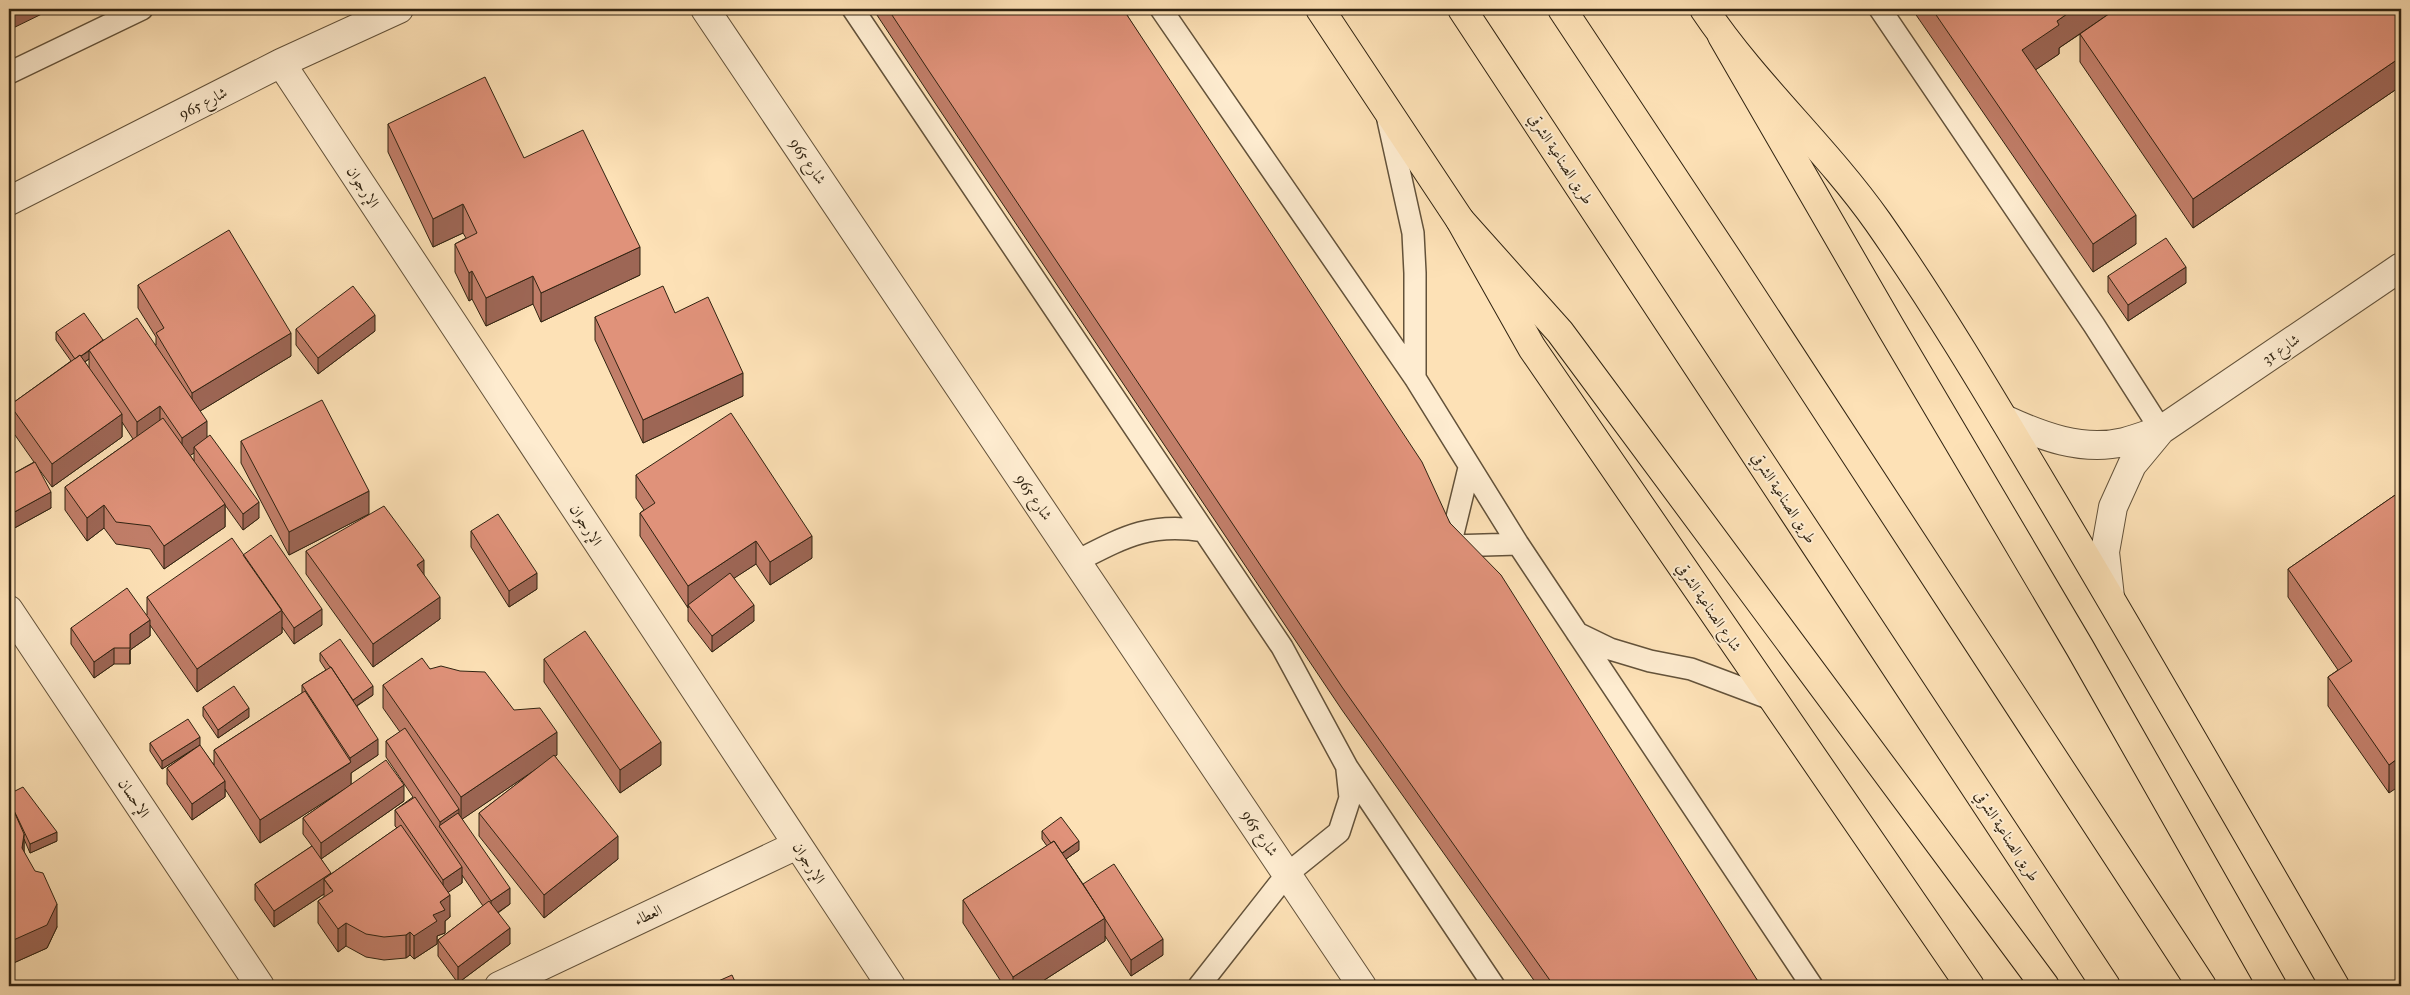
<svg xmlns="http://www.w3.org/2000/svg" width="2410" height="995" font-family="'IM FELL Great Primer',Amiri,serif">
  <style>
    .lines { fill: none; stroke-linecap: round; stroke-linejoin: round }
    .lane-casing { stroke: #63523a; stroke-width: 24 }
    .street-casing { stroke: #63523a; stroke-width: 30 }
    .primary-casing { stroke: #302311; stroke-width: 30 }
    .highway-casing { stroke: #302311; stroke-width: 30 }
    .lane { stroke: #feecd0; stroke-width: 21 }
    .street { stroke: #feecd0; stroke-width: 28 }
    .primary { stroke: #fde1b6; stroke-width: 28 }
    .highway { stroke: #fde1b6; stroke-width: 28 }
    .wall { fill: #c17e69; stroke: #302311; fill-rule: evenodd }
    .shaded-wall { fill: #9d6655; stroke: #302311 }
    .building { fill: #e0927a; stroke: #302311 }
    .labels { text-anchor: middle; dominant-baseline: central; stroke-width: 4; stroke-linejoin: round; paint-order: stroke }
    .street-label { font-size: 15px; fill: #302311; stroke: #feecd0 }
  </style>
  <rect width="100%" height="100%" fill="#fde1b6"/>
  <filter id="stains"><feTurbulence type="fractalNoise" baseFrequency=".004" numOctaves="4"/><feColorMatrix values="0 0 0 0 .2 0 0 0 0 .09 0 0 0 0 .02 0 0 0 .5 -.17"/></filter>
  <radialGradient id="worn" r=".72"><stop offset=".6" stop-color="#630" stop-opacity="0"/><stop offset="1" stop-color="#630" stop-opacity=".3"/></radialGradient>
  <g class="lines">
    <defs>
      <path id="lane" d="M853 9 1282 647 1347 767 1494 986
        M1161 9 1415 378 1518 544 1812 986
        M1880 9 2094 325 2161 430
        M9 73 142 9
        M1388 120 1413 233 1415 273V378
        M1469 468 1450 546 1518 544
        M1077 561C1124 537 1150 522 1204 531
        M1577 633 1610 649 1650 661 1691 669 1771 699
        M1199 986 1287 874 1339 832 1350 798 1347 770"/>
      <path id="street" d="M705 9 1362 986
        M281 63 891 986
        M9 201 281 63 399 9
        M2004 419C2041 436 2082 452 2124 442 2136 439 2149 434 2161 430
        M2110 597 2105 552 2113 507 2132 465 2161 430 2401 267
        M9 610 260 986
        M499 986 797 845"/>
      <path id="primary" d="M1320 9 1460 220 1532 348 1970 986
        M1704 9C1755 85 1825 147 1878 222 1943 315 2000 413 2058 510 2152 668 2243 827 2335 986"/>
      <path id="highway" d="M1462 9 2106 986
        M1562 9 1731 264 2202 986
        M1722 36 1891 328 2080 648 2272 986
        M1460 220 1560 332 2045 986"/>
    </defs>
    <use href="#lane" class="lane-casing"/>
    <use href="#street" class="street-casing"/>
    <use href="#primary" class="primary-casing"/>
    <use href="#highway" class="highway-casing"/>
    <use href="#lane" class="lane"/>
    <use href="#street" class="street"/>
    <use href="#primary" class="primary"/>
    <use href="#highway" class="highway"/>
  </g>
  <path class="wall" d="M873 9H1123L1450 523 1761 986H1538L1342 710 929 94Z
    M1912 9H2401V86L2193 228 2080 62V34L2059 48V54L2035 70 2136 244 2093 272Z
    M388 124 524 158 640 275 541 322 533 304 486 326 472 299 469 301 455 272V244L466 238 463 233 433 247 388 152Z
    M2108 276 2186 283 2128 321 2108 292Z
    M138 285 291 356 200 411 207 437 259 518 243 530 225 505V527L164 569 150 549 116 544 104 528 87 541 65 510V487L133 439 122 422V437L52 487 36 465 51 508 9 531V476L34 462 10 428V405L71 361 56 340V332L103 340 156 345V337L138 308ZM89 359V368L85 362ZM194 453V461L190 455Z
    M675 313 743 396 643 443 595 340V317Z
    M296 329 375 331 318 374 296 345Z
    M241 441 369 514 289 555 241 463Z
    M636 475 812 558 770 585 756 564 734 578 754 621 712 652 688 621V608L640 536V513L644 510 636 498Z
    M2401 491 2389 793 2328 706V677L2338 670 2288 597V569Z
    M471 531 537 589 509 607 471 547Z
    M306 551 424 575 440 619 373 667 306 574Z
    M243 555 322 625 294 644 282 627V633L197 692 150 625V636L130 650V664H114L94 678 71 644V628L147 615V597Z
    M320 653 373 695 357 706 378 755 351 773V785L404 801 321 859 331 874 397 828 395 826V810L413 797 386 757V741L400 732 383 708V685L430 669 514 710 557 755 555 756 618 859 544 918 479 836V813L535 770 462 819 510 904 498 913 510 944 458 983 438 956V940L483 906 462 875V883L448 892 450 917 445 921V933L437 936V944L414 959 410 955 406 958 384 960 366 957 346 946 338 952 318 923V901L324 897V894L274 927 255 900V884L312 846 303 834V818L349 786 260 843 225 789V797L192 820 167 784V768L194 749 162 769 150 751V743L200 746 214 765V750L302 693V685L326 670 320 661Z
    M544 659 661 765 620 793 544 682Z
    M203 707 249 717 218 738 203 716Z
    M9 794 57 841 30 853 24 839V852L57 927 47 948 9 965Z
    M1042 831 1079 850 1066 859 1083 884 1163 955 1131 976 1105 936V941L1035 986H1004L963 923V900L1047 846 1042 839Z"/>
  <path class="shaded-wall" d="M9 9H52L9 30Z
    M2074 9H2116L2059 48V54L2022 79V50L2057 21Z
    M2401 57V86L2193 228V199Z
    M463 204V233L433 247V219Z
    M2136 215V244L2093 272V244Z
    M640 247V275L541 322V293Z
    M2186 267V283L2128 321V305Z
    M472 271V299L469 301V273Z
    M533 276V304L486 326V298Z
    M375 315V331L318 374V358Z
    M291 333V356L192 416V393Z
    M89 351V359L75 368V360Z
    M743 373V396L643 443V420Z
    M160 406V429L137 445V422Z
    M122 414V437L52 487V464Z
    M207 421V444L194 447V453L182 461V438Z
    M369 491V514L289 555V532Z
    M51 492V508L9 531V515Z
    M259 502V518L243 530V514Z
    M225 504V527L164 569V546Z
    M104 505V528L87 541V518Z
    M812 536V558L770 585V562Z
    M756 541V564L690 607 688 605V608V586Z
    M424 560V583L417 565Z
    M537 573V589L509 607V591Z
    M440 597V619L373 667V644Z
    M754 605V621L712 652V636Z
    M322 609V625L294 644V628Z
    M282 610V633L197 692V669Z
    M150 620V636L130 650V664V634Z
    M114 648V664L94 678V662Z
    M373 686V695L353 708V700Z
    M249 708V717L218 738V730Z
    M557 732V755L461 820V797Z
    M200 737V745L162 769V761Z
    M378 739V755L351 773V785L260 843V820L350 763V758Z
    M661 742V765L620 793V770Z
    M2401 756V785L2389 793V765Z
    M225 781V797L192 820V804Z
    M404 785V801L321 859V843Z
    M459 809V825L440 828V822Z
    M57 832V841L30 853V844Z
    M24 834V857L22 848Z
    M618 836V859L544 918V895Z
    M1079 841V850L1060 863V855Z
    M462 867V883L443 896V880Z
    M331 873V889L324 879V894L274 927V911Z
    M510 888V904L491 917V901Z
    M450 895V917L445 921V933L437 936V944L414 959V936L433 915 440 902Z
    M57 904V927L47 948 9 965V942Z
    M1105 918V941L1035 986H1013V977Z
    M346 923V946L338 952V929Z
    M510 928V944L458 983V967Z
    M410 932V955L406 958V935Z
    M1163 939V955L1131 976V960Z"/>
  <path class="building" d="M888 9H1123L1422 462 1450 523 1501 575 1761 986H1554L1342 687 929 71Z
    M1932 9H2074L2057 21 2059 25 2022 50 2136 215 2093 244Z
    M2116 9H2401V57L2193 199 2080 34Z
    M485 77 524 158 583 130 640 247 541 293 533 276 486 298 472 271 469 273 455 244 477 233 463 204 433 219 388 124Z
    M229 230 291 333 192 393 156 333 164 328 138 285Z
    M2166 238 2186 267 2128 305 2108 276Z
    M353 286 375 315 318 358 296 329Z
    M663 286 675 313 708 297 743 373 643 420 595 317Z
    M84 313 103 340 81 356 80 355 75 359 56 332Z
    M137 318 207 421 182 438 160 406 137 422 89 350Z
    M80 355 122 414 52 464 10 405Z
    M322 400 369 491 289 532 241 441Z
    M731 413 812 536 770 562 756 541 688 586 640 513 655 503 636 475Z
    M163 418 225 504 164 546 150 526 116 522 104 505 87 518 65 487Z
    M210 435 259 502 243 514 194 447Z
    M35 462 51 492 9 515V476Z
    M2401 491V756L2389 765 2328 677 2352 661 2288 569Z
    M384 506 424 560 417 565 440 597 373 644 306 551Z
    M498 514 537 573 509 591 471 531Z
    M271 535 322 609 294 628 243 555Z
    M232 538 282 610 197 669 147 597Z
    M730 573 754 605 712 636 688 605Z
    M127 588 150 620 130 634V648H114L94 662 71 628Z
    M585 631 661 742 620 770 544 659Z
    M340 639 373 686 353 700 331 667H330L320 653Z
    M422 658 430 669 441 666 460 671 485 672 514 710 540 708 557 732 461 797 383 685Z
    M331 667 378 739 350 758 302 685Z
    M234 686 249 708 218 730 203 707Z
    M305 691 351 762 260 820 214 750Z
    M188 719 200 737 162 761 150 743Z
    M405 728 459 809 440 822 386 741Z
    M200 745 225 781 192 804 167 768Z
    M554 755 618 836 544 895 479 813Z
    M386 760 404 785 321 843 303 818Z
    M23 787 57 832 30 844 9 800V794Z
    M415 797 462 867 443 880 395 810Z
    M9 800 24 834 22 848 35 871 43 873 57 904 47 925 9 942Z
    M458 813 510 888 491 901 439 826Z
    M1061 817 1079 841 1062 853 1054 841 1051 843 1042 831Z
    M401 825 450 895 440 902 445 910 433 915 437 921 414 936 410 932 406 935 384 937 366 934 346 923 338 929 318 901 333 891 324 879Z
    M1054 841 1105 918 1013 977 963 900Z
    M312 846 331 873 274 911 255 884Z
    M1114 864 1163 939 1131 960 1083 884Z
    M489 901 510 928 458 967 438 940Z
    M732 975 737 986H707Z"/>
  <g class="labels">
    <g class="street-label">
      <text transform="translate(203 103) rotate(-27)">شارع 965</text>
      <text transform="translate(1561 159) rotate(57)">طريق الصناعية الشرقي</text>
      <text transform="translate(808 161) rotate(56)">شارع 965</text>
      <text transform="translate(363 187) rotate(57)">الإرجوان</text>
      <text transform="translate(2281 349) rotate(-34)">شارع 31</text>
      <text transform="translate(1034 497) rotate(56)">شارع 965</text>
      <text transform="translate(1784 498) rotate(57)">طريق الصناعية الشرقي</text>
      <text transform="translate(586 525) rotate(57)">الإرجوان</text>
      <text transform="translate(1709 607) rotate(56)">شارع الصناعية الشرقي</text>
      <text transform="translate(134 798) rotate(56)">الإحسان</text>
      <text transform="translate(1260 833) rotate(56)">شارع 965</text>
      <text transform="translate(2007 836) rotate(57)">طريق الصناعية الشرقي</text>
      <text transform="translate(809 863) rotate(57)">الإرجوان</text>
      <text transform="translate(648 915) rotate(-25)">العطاء</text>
    </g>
  </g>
  <rect width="2410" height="995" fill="none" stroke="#fde1b6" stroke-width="30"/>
  <rect x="10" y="10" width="2390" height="975" fill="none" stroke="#302311" stroke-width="2.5"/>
  <rect x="15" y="15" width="2380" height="965" fill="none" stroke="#302311"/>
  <rect width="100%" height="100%" filter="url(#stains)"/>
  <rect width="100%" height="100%" fill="url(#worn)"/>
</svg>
